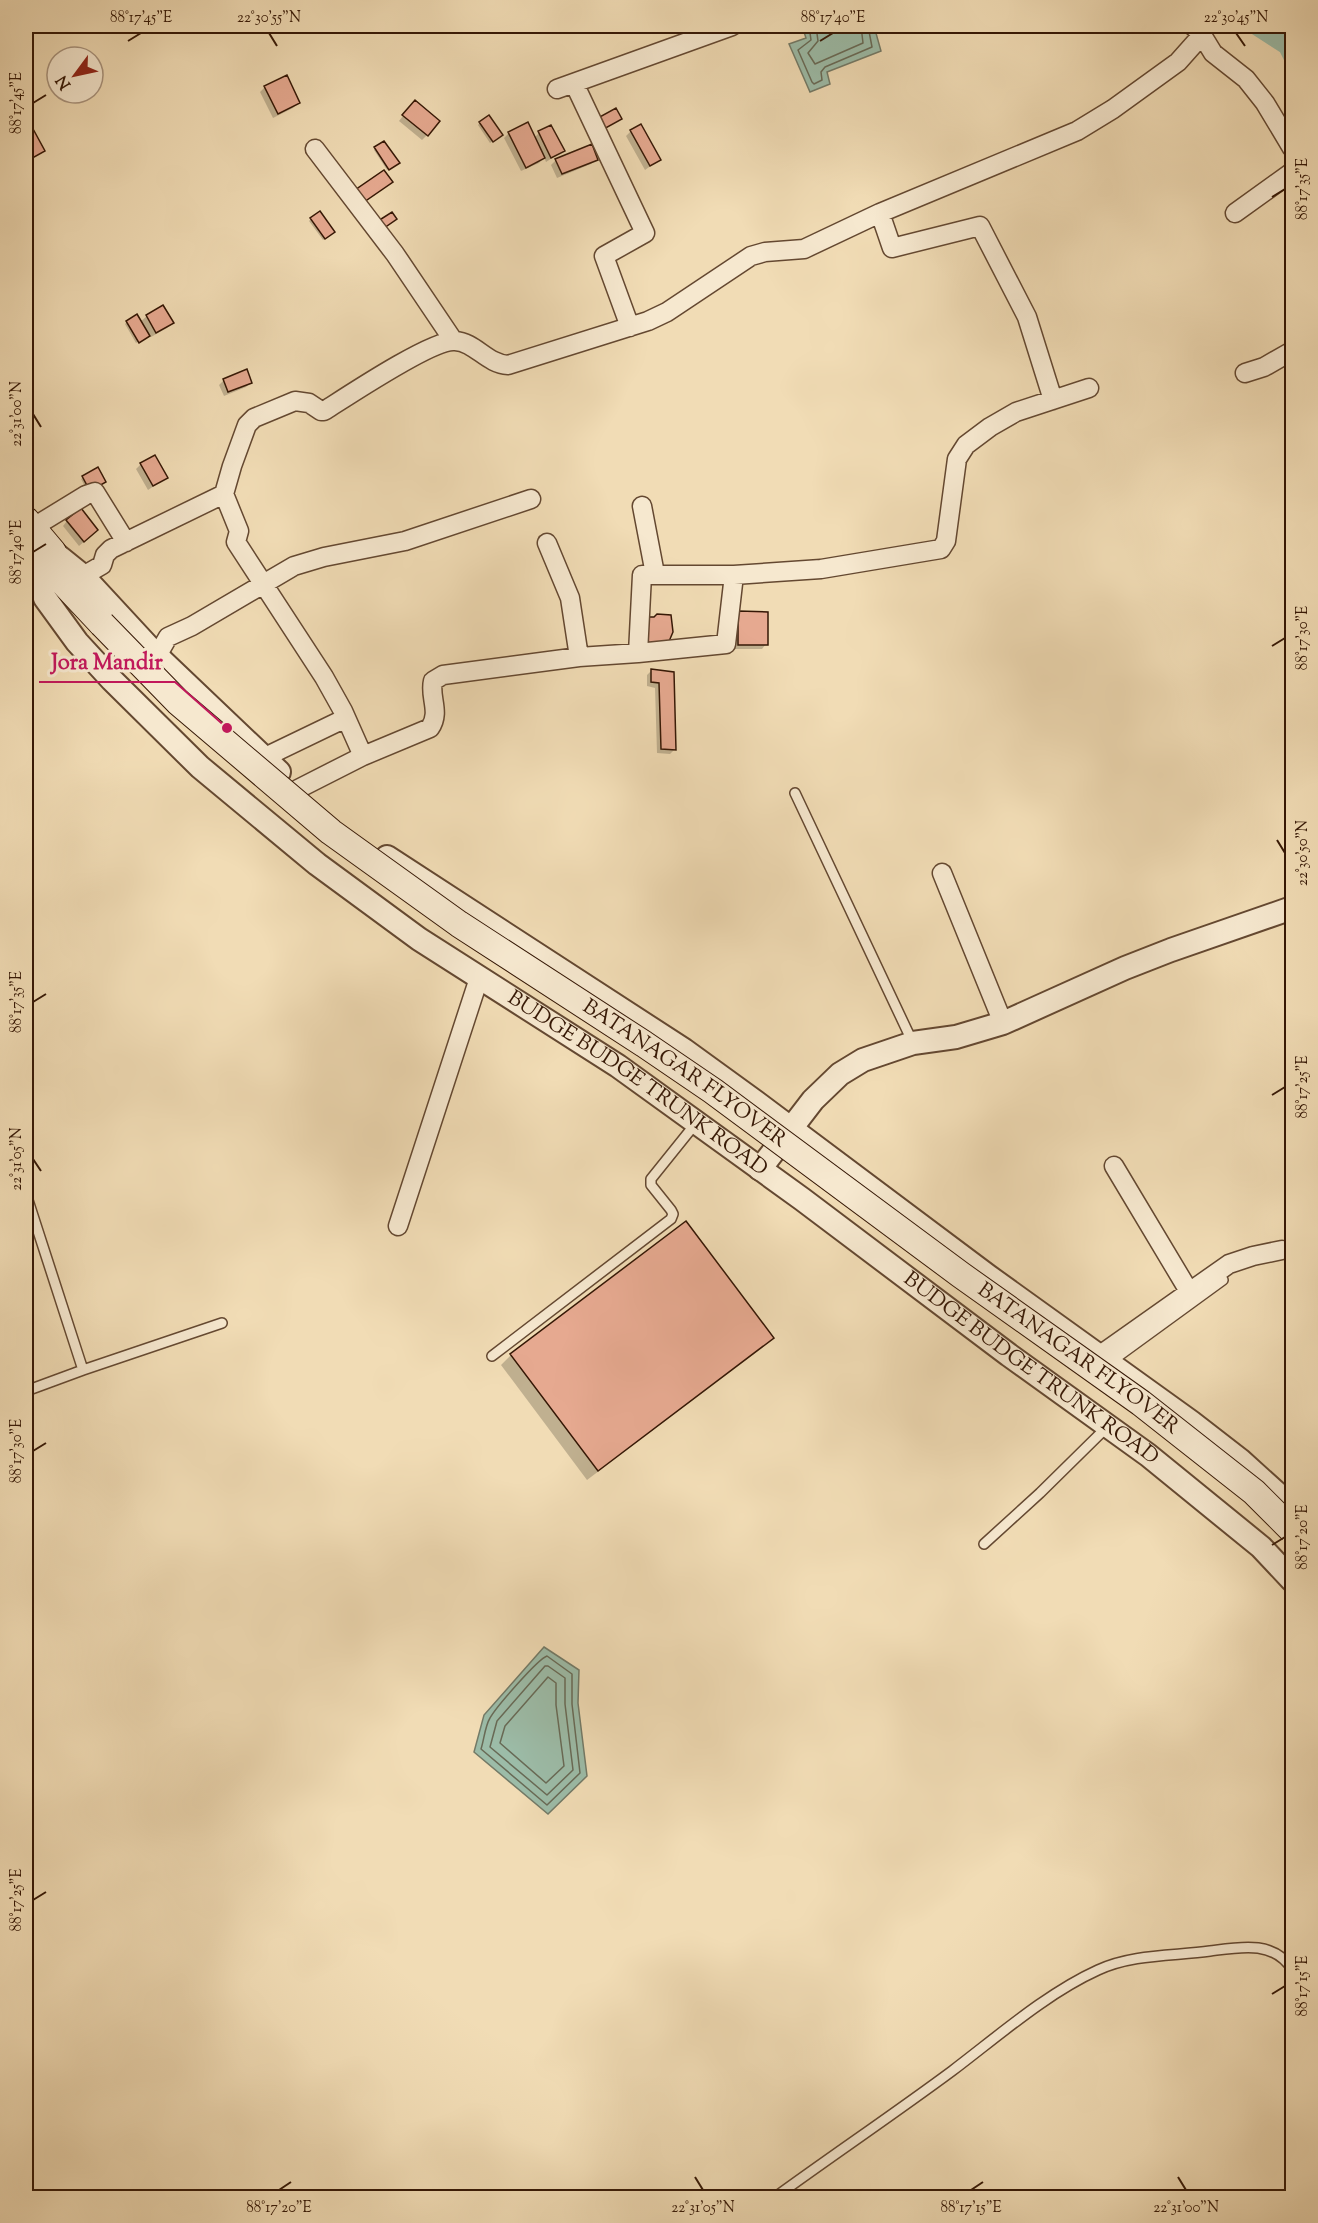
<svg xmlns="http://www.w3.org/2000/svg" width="1318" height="2223" font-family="'Sorts Mill Goudy',serif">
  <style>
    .water { fill: #9cbca8; stroke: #737a67; stroke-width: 1.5 }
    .shadow { fill: #0003 }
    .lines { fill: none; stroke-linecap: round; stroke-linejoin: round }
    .shore { stroke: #686a56; stroke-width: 1.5 }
    .canal { stroke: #9cbca8; stroke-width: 18 }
    .building { fill: #e6a990; stroke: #351705; stroke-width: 1.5 }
    .service-casing { stroke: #644831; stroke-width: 12 }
    .minor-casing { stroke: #644831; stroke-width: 21 }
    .tertiary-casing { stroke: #644831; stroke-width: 26 }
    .secondary-casing { stroke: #351705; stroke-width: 28 }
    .service { stroke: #f6e8cf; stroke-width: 9 }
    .minor { stroke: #f6e8cf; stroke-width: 18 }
    .tertiary { stroke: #f6e8cf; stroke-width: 22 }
    .secondary { stroke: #f6e8cf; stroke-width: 26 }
    .secondary-bridge-casing { stroke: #351705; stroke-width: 28; stroke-linecap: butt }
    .secondary-bridge { stroke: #f6e8cf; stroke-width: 26 }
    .ticks { fill: none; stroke: #351705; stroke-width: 2 }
    .labels { text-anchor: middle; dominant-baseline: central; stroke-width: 6; stroke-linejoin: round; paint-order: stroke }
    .street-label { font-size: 21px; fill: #351705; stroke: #f6e8cf }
    .leader { fill: none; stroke: #c2185b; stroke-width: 2 }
    .callout-dot { fill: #c2185b; stroke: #f6e8cf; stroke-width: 2 }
    .callout-label { font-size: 22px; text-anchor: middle; font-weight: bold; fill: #c2185b; stroke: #f6e8cf; stroke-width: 6; stroke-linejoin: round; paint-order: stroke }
    .neatline { fill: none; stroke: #351705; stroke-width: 2 }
    .ticks-label { font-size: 15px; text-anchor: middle; fill: #351705 }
  </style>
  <rect width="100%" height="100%" fill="#f1dcb5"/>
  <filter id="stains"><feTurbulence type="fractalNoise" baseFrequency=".00333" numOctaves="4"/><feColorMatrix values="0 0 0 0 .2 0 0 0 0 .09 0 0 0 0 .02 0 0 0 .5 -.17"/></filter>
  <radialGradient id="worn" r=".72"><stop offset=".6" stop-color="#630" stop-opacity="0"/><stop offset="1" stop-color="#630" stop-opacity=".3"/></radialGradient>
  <path class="water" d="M802 26H874L881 51 827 72 830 84 810 92 789 44 806 38Z
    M544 1647 579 1670 578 1703 587 1776 548 1814 474 1752 484 1715Z"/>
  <path class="shadow" d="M265 87 298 103 293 108 273 118 260 92Z
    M410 107 427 135 422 140 399 121Z
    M480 123 499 136 490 143 478 125Z
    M31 129 43 150 26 162V132Z
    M631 131 659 160 645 170 626 136Z
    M509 133 534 138 539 133 563 151 546 162 544 157 539 163 521 171 504 138Z
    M375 148 396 165 387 170 374 150Z
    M596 159 591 164 557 178 551 165 556 160Z
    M311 219 331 234 323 240 309 221Z
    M163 307 172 323 167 328 151 337 149 334 136 343 125 324 127 322H140L147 316Z
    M224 380 251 382 246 387 224 396 219 385Z
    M141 464 166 478 148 490 136 469Z
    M97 469 88 492 81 479Z
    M67 521 92 535 79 546 63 526Z
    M738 612 766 644 762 649H734L733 617Z
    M652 670 673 674 675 749 670 754 657 753 655 688 647 686V675Z
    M772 1338 762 1348 587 1480 501 1365 511 1355Z"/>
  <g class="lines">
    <path class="shore" d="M809 26 811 40 798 50 812 82 814 84 822 80 821 72 825 67 872 47 868 26
      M816 26 818 41 808 53 815 64 863 43 861 26
      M547 1656 572 1674V1704L580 1773 547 1805 481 1749C484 1740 485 1726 490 1718 496 1707 538 1659 547 1656Z
      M548 1666 565 1678V1704L573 1770 547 1795 490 1747 497 1721 545 1666Z
      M548 1677 556 1683V1705L564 1766 546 1783 500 1743 505 1726Z"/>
    <path class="canal" d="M1256 26 1287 46 1292 56"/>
  </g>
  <path class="building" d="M287 75 300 103 278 114 264 86Z
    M415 100 440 121 428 136 402 115Z
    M616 108 622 119 602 130 596 119Z
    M489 115 503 135 493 142 479 122Z
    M528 122 545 158 526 168 508 132Z
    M641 124 661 160 650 166 630 130Z
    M551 125 565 151 551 158 538 131Z
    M32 127 45 151 27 161 26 131Z
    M384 141 400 163 389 170 374 147Z
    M592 144 598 160 562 174 555 159Z
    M384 170 393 182 364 202 355 190Z
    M320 211 335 232 325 239 310 218Z
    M392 212 397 219 384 228 378 221Z
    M163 305 174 323 156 333 146 315Z
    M137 314 150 336 139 343 126 321Z
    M247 369 252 383 228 392 223 379Z
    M155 455 168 478 153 486 140 463Z
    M98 467 106 482 90 491 82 476Z
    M81 508 98 530 84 542 66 520Z
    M738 611 768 612V645H738Z
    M657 614 671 615 673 632 667 646 643 648V617H654Z
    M651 669 674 672 676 750 661 749 659 683 651 682Z
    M686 1221 774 1338 598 1471 510 1354Z"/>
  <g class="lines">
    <defs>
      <path id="service" d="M795 793 913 1043
        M26 1194 83 1370 26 1391
        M492 1356 671 1219 673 1214 671 1210 651 1185V1179L696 1123
        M1109 1363 1223 1280
        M83 1370 222 1323
        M984 1544 1040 1493 1108 1426
        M774 2198C833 2155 894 2114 952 2071 997 2037 1047 1993 1098 1970 1132 1954 1174 1956 1210 1951 1240 1947 1273 1940 1292 1969"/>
      <path id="minor" d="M1193 26 1202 35 1213 53 1246 79 1265 103 1292 148
        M574 83 645 233 604 256 630 327
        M557 89 732 26
        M315 149 395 254 453 340
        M880 213 892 248 980 226 1027 317 1053 400
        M1235 213 1292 172
        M1245 373 1264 367 1292 351
        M642 506 655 574
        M32 528 86 495 95 492 126 542
        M547 543 570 598 579 657
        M83 576 102 565 105 555 111 549 224 494
        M638 653 642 575H734L821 569 941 549 946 541 957 459 966 445 990 427 1016 412 1089 388
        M157 656 168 637 192 626 294 566 324 557 405 541 531 499
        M363 756 343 711 324 677 236 542 239 531 224 494 232 466 247 425 254 418 295 401 309 403 321 411H324C346 397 433 339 455 341 475 342 487 364 508 365L648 321 667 312 751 256 765 252 804 249 880 213 1077 131 1113 109 1178 62 1202 35
        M263 758 346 718
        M298 789 363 756 430 728C441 712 429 697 433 681L443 675 579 657 638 653 726 644 734 575
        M942 873 1003 1023
        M1114 1166 1190 1293
        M398 1226 479 978
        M1100 1355 1229 1264 1253 1256 1282 1250"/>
      <g id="tertiary">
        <path id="s1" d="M28 546 45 598 77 642 112 680 200 767 317 864 419 939 618 1066 802 1199 1009 1355 1148 1455 1261 1547 1292 1580"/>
        <path d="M52 551 83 576 157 656 279 772"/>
        <path d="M387 857 684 1050 757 1103 988 1276 1191 1422 1240 1460 1292 1507"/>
        <path d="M760 1169 813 1100 840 1074 863 1060 913 1043 956 1037 1003 1023 1125 968 1171 950 1292 908"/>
      </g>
      <path id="secondary" d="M26 520 53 552
        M26 543 102 624"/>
    </defs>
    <use href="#service" class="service-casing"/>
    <use href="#minor" class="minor-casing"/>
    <use href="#tertiary" class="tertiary-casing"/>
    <use href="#secondary" class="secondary-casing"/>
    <use href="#service" class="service"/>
    <use href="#minor" class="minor"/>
    <use href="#tertiary" class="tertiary"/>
    <use href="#secondary" class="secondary"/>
    <defs>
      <g id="secondary-bridge">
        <path id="s2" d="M102 624 178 702 331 832 459 924 644 1044 713 1091 961 1275 1141 1403 1254 1492 1292 1530"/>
      </g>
    </defs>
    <use href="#secondary-bridge" class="secondary-bridge-casing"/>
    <use href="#secondary-bridge" class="secondary-bridge"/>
  </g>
  <path class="ticks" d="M269 33 277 46M1236 33 1245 46M128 41 141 33M820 41 833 33M33 103 46 95M1272 197 1285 189M33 414 41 427M33 552 46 544M1272 646 1285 638M1277 840 1285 853M33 1002 46 994M1272 1095 1285 1087M33 1159 41 1171M33 1451 46 1443M1272 1545 1285 1537M33 1900 46 1892M1272 1994 1285 1986M695 2177 703 2190M1178 2177 1186 2190M279 2190 291 2182M971 2190 983 2182"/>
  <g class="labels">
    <g class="street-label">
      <text stroke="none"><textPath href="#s2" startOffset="738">BATANAGAR FLYOVER</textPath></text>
      <text stroke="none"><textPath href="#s1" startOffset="825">BUDGE BUDGE TRUNK ROAD</textPath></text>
      <text stroke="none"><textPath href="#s2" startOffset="1224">BATANAGAR FLYOVER</textPath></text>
      <text stroke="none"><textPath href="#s1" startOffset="1311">BUDGE BUDGE TRUNK ROAD</textPath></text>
    </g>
  </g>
  <path class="leader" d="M227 728L175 682H39"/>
  <circle class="callout-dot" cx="227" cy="728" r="6"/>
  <g class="callout-label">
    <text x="107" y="669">Jora Mandir</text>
  </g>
  <rect width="1318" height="2223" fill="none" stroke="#f1dcb5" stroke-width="66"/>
  <g transform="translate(75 75) rotate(237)"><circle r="28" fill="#f6e8cf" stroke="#a9947e" stroke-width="1.5"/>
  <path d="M0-4.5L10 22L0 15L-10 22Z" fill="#8f2418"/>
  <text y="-9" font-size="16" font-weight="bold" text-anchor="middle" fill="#351705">N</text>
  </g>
  <rect x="33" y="33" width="1252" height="2157" class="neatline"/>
  <g class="ticks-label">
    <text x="141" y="22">88°17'45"E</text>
    <text x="269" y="22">22°30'55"N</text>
    <text x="833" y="22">88°17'40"E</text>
    <text x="1236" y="22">22°30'45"N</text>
    <text transform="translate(16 103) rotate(-90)" y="5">88°17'45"E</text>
    <text transform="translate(1302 189) rotate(-90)" y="5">88°17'35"E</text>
    <text transform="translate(16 414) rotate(-90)" y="5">22°31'00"N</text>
    <text transform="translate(16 552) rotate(-90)" y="5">88°17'40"E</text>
    <text transform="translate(1302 638) rotate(-90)" y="5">88°17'30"E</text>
    <text transform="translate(1302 853) rotate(-90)" y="5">22°30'50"N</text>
    <text transform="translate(16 1002) rotate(-90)" y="5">88°17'35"E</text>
    <text transform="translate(1302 1087) rotate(-90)" y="5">88°17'25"E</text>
    <text transform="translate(16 1159) rotate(-90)" y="5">22°31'05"N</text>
    <text transform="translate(16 1451) rotate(-90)" y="5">88°17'30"E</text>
    <text transform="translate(1302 1537) rotate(-90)" y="5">88°17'20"E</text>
    <text transform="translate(16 1900) rotate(-90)" y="5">88°17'25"E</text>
    <text transform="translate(1302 1986) rotate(-90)" y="5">88°17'15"E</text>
    <text x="279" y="2212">88°17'20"E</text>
    <text x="703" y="2212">22°31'05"N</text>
    <text x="971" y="2212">88°17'15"E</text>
    <text x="1186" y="2212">22°31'00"N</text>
  </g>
  <rect width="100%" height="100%" filter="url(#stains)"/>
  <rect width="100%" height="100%" fill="url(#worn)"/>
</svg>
